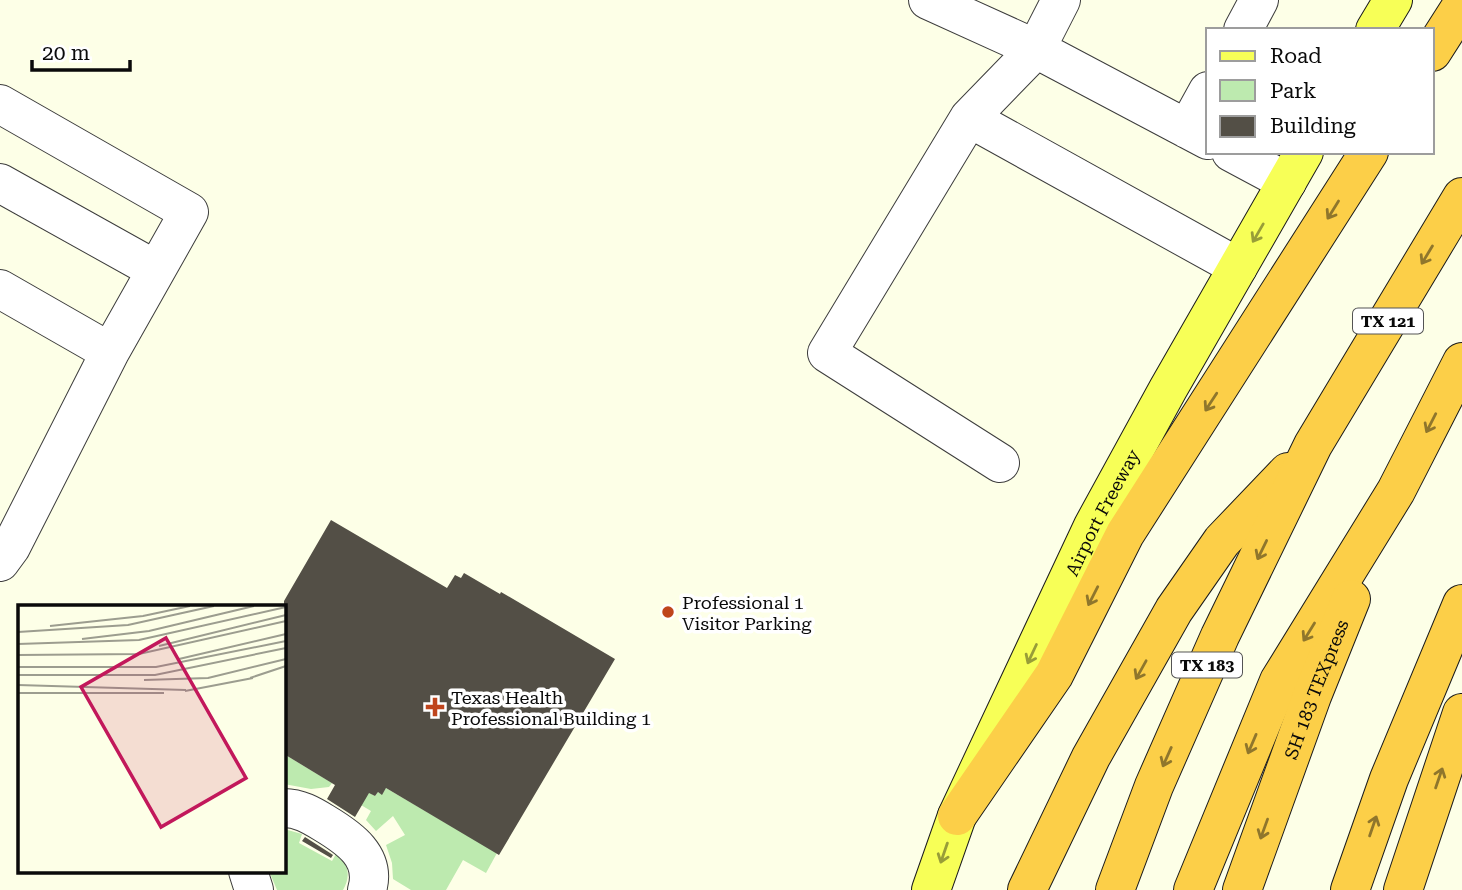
<svg xmlns="http://www.w3.org/2000/svg" width="1462" height="890" font-family="'Roboto Serif',serif">
  <style>
    .green { fill: #bdeaaf }
    .building { fill: #534f46 }
    .lines { fill: none; stroke-linecap: round; stroke-linejoin: round }
    .minor-casing { stroke: #3d3d3d; stroke-width: 40 }
    .major-casing { stroke: #1b1b1b; stroke-width: 40 }
    .highway-casing { stroke: #1b1b1b; stroke-width: 40 }
    .minor { stroke: #fff; stroke-width: 38 }
    .major { stroke: #f7ff57; stroke-width: 38 }
    .highway { stroke: #fccf48; stroke-width: 38 }
    .oneway { stroke: #8f762c }
    .oneway2 { stroke: #989d38 }
    .poi-dot { fill: #bf451d; stroke: #fff; stroke-width: 2.5 }
    .labels { text-anchor: middle; dominant-baseline: central; stroke-width: 7; stroke-linejoin: round; paint-order: stroke }
    .shield { fill: #fff; stroke: #545454; stroke-width: 2 }
    .shield-label { font-size: 16px; font-weight: bold; fill: #0a0a0a }
    .street-label { font-size: 18px; fill: #0a0a0a; stroke: #fff }
    .poi-label { font-size: 18px; fill: #0a0a0a; stroke: #fff; text-anchor: start }
    .inset-road { fill: none; stroke: #9c9d8f; stroke-width: 2 }
    .view { fill: #c2185b; fill-opacity: 0.15; stroke: #c2185b; stroke-width: 3.5 }
    .inset-edge { fill: none; stroke: #0a0a0a; stroke-width: 3.5 }
  </style>
  <rect width="100%" height="100%" fill="#fdffe7"/>
  <path class="green" d="M284 754 332 783 329 787 311 789 284 784Z
    M386 788 497 853 486 873 463 860 446 890H411L393 879 392 863 386 845 405 835 393 816 376 831 366 820 371 811 361 805 368 792 375 796 378 792 382 794Z
    M284 829 302 834 299 843 332 861 336 854C349 863 351 877 343 890H277L269 871H284Z"/>
  <path class="building" d="M331 520 447 588 455 575 461 578 464 573 500 594 501 592 615 659 499 855 386 788 382 795 378 792 375 796 369 793 355 817 327 799 335 785 284 754V601Z
    M305 837 330 853 333 855 331 858 302 841Z"/>
  <g class="lines">
    <defs>
      <path id="minor" d="M928 0 1036 49 969 118
        M1061 0 1036 49 1208 140
        M1243 30 1259 0
        M0 104 189 212 110 352 11 547 0 562
        M1187 129 1208 91
        M1231 152 1287 182
        M0 183 156 270
        M0 289 110 352
        M1000 463 827 353 969 118 1238 267
        M284 808C299 808 311 815 324 823 349 838 377 857 367 890
        M248 871 254 890"/>
      <g id="major">
        <path d="M1375 30 1393 0"/>
        <path id="s1" d="M931 890 957 816 1093 526 1168 389 1304 152"/>
      </g>
      <g id="highway">
        <path d="M1432 52 1462 5"/>
        <path d="M957 816 1054 675 1125 534 1369 152"/>
        <path d="M1027 890 1091 757 1174 610 1222 541 1288 472"/>
        <path d="M1115 890 1154 786 1220 636 1313 445 1462 197"/>
        <path d="M1193 890 1279 681 1396 491 1462 362"/>
        <path id="s2" d="M1242 890 1312 696 1351 599"/>
        <path d="M1350 890 1389 779 1462 604"/>
        <path d="M1403 890 1462 713"/>
      </g>
    </defs>
    <use href="#minor" class="minor-casing"/>
    <use href="#major" class="major-casing"/>
    <use href="#highway" class="highway-casing"/>
    <use href="#minor" class="minor"/>
    <use href="#major" class="major"/>
    <use href="#highway" class="highway"/>
  </g>
  <defs><path id="oneway-shaft" d="M-6 0H5M1.5-3L5.5 0L1.5 3" fill="none" stroke-width="1.6" stroke-linecap="round" stroke-linejoin="round" transform="scale(1.75)"/></defs>
  <g class="oneway">
    <use href="#oneway-shaft" transform="translate(1333 210) rotate(122)"/>
    <use href="#oneway-shaft" transform="translate(1427 255) rotate(121)"/>
    <use href="#oneway-shaft" transform="translate(1211 402) rotate(123)"/>
    <use href="#oneway-shaft" transform="translate(1431 423) rotate(117)"/>
    <use href="#oneway-shaft" transform="translate(1262 550) rotate(116)"/>
    <use href="#oneway-shaft" transform="translate(1093 596) rotate(117)"/>
    <use href="#oneway-shaft" transform="translate(1309 632) rotate(122)"/>
    <use href="#oneway-shaft" transform="translate(1141 670) rotate(119)"/>
    <use href="#oneway-shaft" transform="translate(1252 744) rotate(113)"/>
    <use href="#oneway-shaft" transform="translate(1167 757) rotate(114)"/>
    <use href="#oneway-shaft" transform="translate(1439 778) rotate(-71)"/>
    <use href="#oneway-shaft" transform="translate(1373 826) rotate(-71)"/>
    <use href="#oneway-shaft" transform="translate(1264 829) rotate(110)"/>
  </g>
  <g class="oneway2">
    <use href="#oneway-shaft" transform="translate(1258 233) rotate(120)"/>
    <use href="#oneway-shaft" transform="translate(1032 654) rotate(115)"/>
    <use href="#oneway-shaft" transform="translate(944 853) rotate(109)"/>
  </g>
  <g class="poi-dot">
    <circle cx="668" cy="612" r="7"/>
    <path d="M431.5 696.5h7v7h7v7h-7v7h-7v-7h-7v-7h7z"/>
  </g>
  <g class="labels">
    <g class="shield">
      <rect x="1353" y="308.5" width="70" height="25" rx="5"/>
      <rect x="1172" y="652.5" width="70" height="25" rx="5"/>
    </g>
    <g class="shield-label">
      <text x="1388" y="321">TX 121</text>
      <text x="1207" y="665">TX 183</text>
    </g>
    <g class="street-label">
      <text stroke="none"><textPath href="#s1" startOffset="415">Airport Freeway</textPath></text>
      <text stroke="none"><textPath href="#s2" startOffset="214">SH 183 TEXpress</textPath></text>
    </g>
    <g class="poi-label">
      <text x="682" y="602">Professional 1<tspan x="682" dy="21">Visitor Parking</tspan></text>
      <text x="451" y="697">Texas Health<tspan x="451" dy="21">Professional Building 1</tspan></text>
    </g>
  </g>
  <g transform="translate(18 605)">
    <rect width="268" height="268" fill="#fdffe7"/>
    <path class="inset-road" d="M32 21 125 11 172 1M0 27 110 20 196 1M64 34 131 26 236 1M0 39 121 35 268 2M141 41 268 10M0 50 121 49 268 16M161 54 268 29M0 62H138L268 36M0 70H137L268 43M232 73 268 61M126 75 190 73 268 54M0 80 168 85M167 86 235 73M0 88H146"/>
    <path class="view" d="M148 33 228 173 143 222 63 82Z"/>
    <rect width="268" height="268" class="inset-edge"/>
  </g>
  <rect x="1206" y="28" width="228" height="126" fill="#ffffff" stroke="#9d9d9d" stroke-width="2"/>
  <rect x="1220" y="51" width="35" height="10" fill="#f7ff57" stroke="#9d9d9d" stroke-width="2"/>
  <text x="1270" y="63" font-size="21" fill="#0a0a0a">Road</text>
  <rect x="1220" y="80" width="35" height="21" fill="#bdeaaf" stroke="#9d9d9d" stroke-width="2"/>
  <text x="1270" y="98" font-size="21" fill="#0a0a0a">Park</text>
  <rect x="1220" y="116" width="35" height="21" fill="#534f46" stroke="#9d9d9d" stroke-width="2"/>
  <text x="1270" y="133" font-size="21" fill="#0a0a0a">Building</text>
  <path d="M32 60v10h98v-10" fill="none" stroke="#0a0a0a" stroke-width="3.5"/>
  <text x="42" y="60" font-size="21" fill="#0a0a0a" stroke="#ffffff" stroke-width="5" paint-order="stroke">20 m</text>
</svg>
